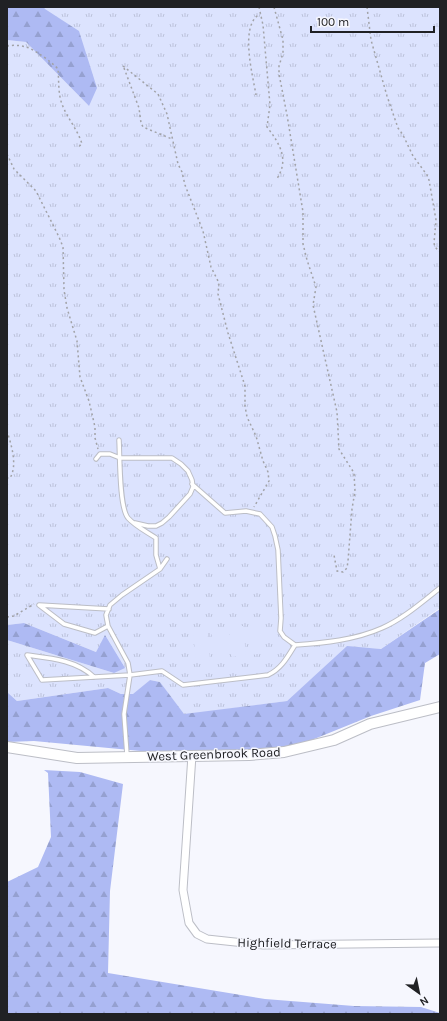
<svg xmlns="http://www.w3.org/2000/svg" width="447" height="1021" font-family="Karla,sans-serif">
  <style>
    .grass { fill: url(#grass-tufts) }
    .forest { fill: url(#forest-firs) }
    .pitch { fill: #dce3fe }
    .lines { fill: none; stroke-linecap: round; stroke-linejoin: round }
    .lane-casing { stroke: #bcbec6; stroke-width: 5.5 }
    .street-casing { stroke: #bcbec6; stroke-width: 9 }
    .secondary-casing { stroke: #bcbec6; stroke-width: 12 }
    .path { stroke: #a1a2a7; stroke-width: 1.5; stroke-dasharray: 2 3; stroke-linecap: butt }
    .lane { stroke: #fff; stroke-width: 3.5 }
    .street { stroke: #fff; stroke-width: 7 }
    .secondary { stroke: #fff; stroke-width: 10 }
    .labels { text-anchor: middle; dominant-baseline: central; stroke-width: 3; stroke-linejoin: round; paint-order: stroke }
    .street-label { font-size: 13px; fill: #202124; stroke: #f6f7fe }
  </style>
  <defs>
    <pattern id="grass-tufts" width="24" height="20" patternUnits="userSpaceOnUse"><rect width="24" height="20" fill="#dce3fe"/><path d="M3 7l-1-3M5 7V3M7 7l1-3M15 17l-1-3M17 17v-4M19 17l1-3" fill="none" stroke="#bcc2da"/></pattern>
    <pattern id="forest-firs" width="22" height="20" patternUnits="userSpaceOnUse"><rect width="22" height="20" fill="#aebaf3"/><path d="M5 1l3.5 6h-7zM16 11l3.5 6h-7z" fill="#95a0d0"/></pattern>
  </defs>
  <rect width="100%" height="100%" fill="#f6f7fe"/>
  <path class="grass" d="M44 7H440V608L381 649 347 647 287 701 184 715 160 682 150 680 134 694H121L108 688 17 701 7 692V640L114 673 105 636 96 652 24 623 7 625V40L26 42 89 106Z"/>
  <path class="forest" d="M7 7H44L45 9 79 31 97 88 89 106 26 42 7 40Z
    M440 609V654L425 663 420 700 371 716 287 750 162 753 34 741 7 742V692L17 701 108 688 121 694H133L150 680 160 682 184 714 287 701 347 646 381 649Z
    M24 623 96 652 105 635 125 668 114 673 7 640V625Z
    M44 770 80 772 123 784 110 891 108 973 265 999 354 1006 421 1007 440 1013V1014H7V882L38 867 51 837 48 773Z"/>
  <path class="pitch" d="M261 624 264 653 251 655 248 626Z
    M243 626 246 655 232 657 229 627Z
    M225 628 228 657 214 659 211 629Z
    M207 630 210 660 196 661 193 632Z"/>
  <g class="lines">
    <defs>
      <path id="lane" d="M119 440C120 456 119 507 128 518 135 526 147 532 156 538V555L160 569
        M96 459 100 454H110L120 458H172L181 464 188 471 192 480 193 487 190 494 169 517 162 523 156 526H148L135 523
        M108 626 95 633 64 624 39 605 109 609
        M295 645C324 643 355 640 382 628 403 619 422 602 440 588
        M94 677C76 660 50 658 27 655L42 680 130 675 162 671 183 685 268 675C281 669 287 658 295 645L284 637 280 631 281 618 278 550 275 536 272 527 260 514 246 511 225 513 192 484
        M127 755 124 714 130 675 128 663 108 626 106 615 110 605 122 595 160 569 167 559"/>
      <path id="street" d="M192 755 183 890 189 923 197 934 207 939 263 945 440 943"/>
      <path id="secondary" d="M7 747 77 758 249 755 284 752 334 740 370 724 440 707"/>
    </defs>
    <use href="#lane" class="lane-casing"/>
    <use href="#street" class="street-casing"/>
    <use href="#secondary" class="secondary-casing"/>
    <path class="path" d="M259 7 263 25 270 105 267 127C280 144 290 160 276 180
      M274 7 283 40V53L279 66V74L287 115 303 212V244L307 260 316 287 313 305 337 412 339 449 354 473 355 491 352 509 348 561 347 568 343 572 337 571 334 555
      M367 7 371 40 387 96 398 128 403 135 413 156 427 175 429 180 436 220 434 243 435 247 440 252
      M7 46C13 45 20 45 26 47 34 49 53 63 58 69 59 81 58 94 62 104 67 118 78 130 82 144L77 148
      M123 66 158 94 167 114 178 164 182 172 185 185 203 231 211 267 219 283 218 294 228 333 245 386V406L247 417 256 436 263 461 268 472 269 481 254 507
      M124 68 139 108 141 123 143 127 172 139
      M256 95C253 76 239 25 260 14
      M7 154 14 169 36 191 59 237 63 247 64 290 67 308 77 341 80 377 89 401 95 427V438L98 449
      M7 431C11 444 18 465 10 478H7
      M7 617 14 616 34 604"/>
    <use href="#lane" class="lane"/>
    <use href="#street" class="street"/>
    <use href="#secondary" class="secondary"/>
  </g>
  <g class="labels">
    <g class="street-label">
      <text transform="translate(214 754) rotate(-2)">West Greenbrook Road</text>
      <text transform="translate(287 943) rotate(1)">Highfield Terrace</text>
    </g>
  </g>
  <rect width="447" height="1021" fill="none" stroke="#202124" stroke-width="16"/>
  <g transform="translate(419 993) rotate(147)" stroke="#f6f7fe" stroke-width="3" paint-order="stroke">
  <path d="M0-3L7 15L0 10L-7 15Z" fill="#202124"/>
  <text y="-6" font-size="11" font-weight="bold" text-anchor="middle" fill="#202124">N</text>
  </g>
  <path d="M311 26v6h123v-6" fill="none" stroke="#202124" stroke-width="2"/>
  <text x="317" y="26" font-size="12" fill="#202124" stroke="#f6f7fe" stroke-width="3" paint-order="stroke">100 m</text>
</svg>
